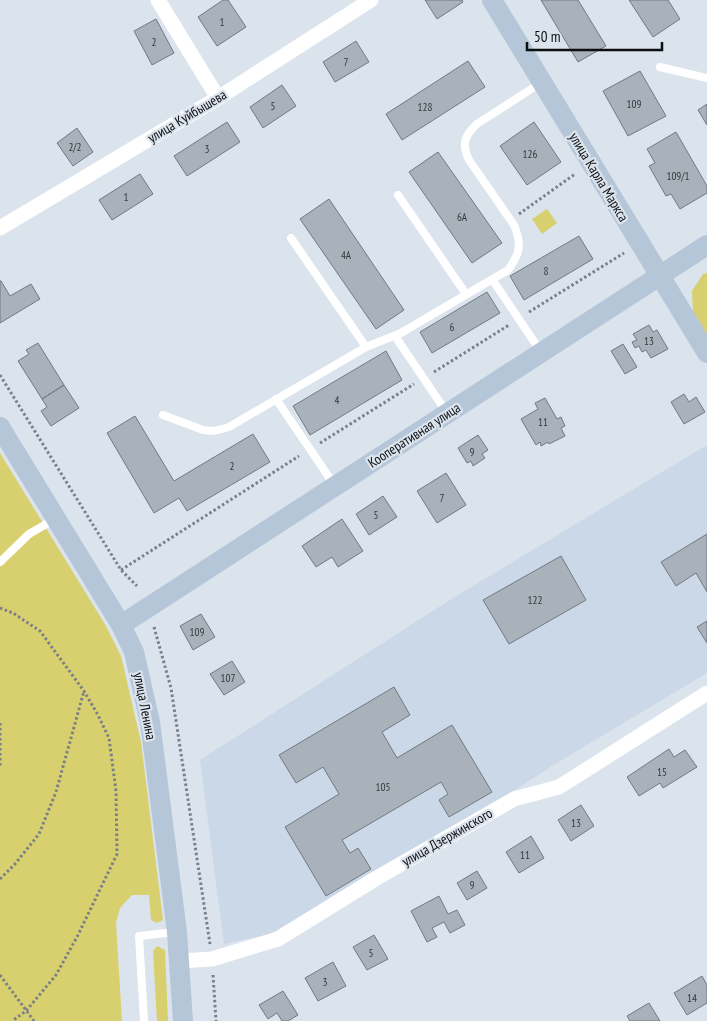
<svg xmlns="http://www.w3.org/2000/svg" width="707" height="1021" font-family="'PT Sans Narrow',sans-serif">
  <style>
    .built { fill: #cad8e8 }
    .green { fill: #d8d06f }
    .building { fill: #a9b1ba; stroke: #727982 }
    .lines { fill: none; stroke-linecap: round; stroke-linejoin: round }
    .path { stroke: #7b8087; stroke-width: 3; stroke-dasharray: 2.5 2.5; stroke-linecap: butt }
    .lane { stroke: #fff; stroke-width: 8 }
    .street { stroke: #fff; stroke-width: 15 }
    .secondary { stroke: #b5c6d8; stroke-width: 20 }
    .labels { text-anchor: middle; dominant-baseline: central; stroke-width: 4.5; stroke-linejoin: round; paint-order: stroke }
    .number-label { font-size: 11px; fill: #33383c }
    .street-label { font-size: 14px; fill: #0c0f12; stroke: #dbe3ed }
  </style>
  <rect width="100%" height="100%" fill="#dbe3ed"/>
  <path class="built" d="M707 445V673L555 764 507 795 270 934 224 944 200 760 453 598Z"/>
  <path class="green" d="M547 209 557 223 542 234 532 219Z
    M707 273V337L693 315 692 291 703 274Z
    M0 453 106 626 121 656 141 742 163 920 157 923 151 920 149 895H132L120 908 116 923 122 1021H0Z
    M157 946 165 950 168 1021H157L153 951Z"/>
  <path class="building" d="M223 0H228L246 27 217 46 198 17Z
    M425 0H462L463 2 437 19Z
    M541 0H578L606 46 578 62Z
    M629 0H668L680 19 653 37Z
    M156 19 174 53 152 65 134 31Z
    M356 41 369 62 335 82 323 62Z
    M468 61 485 87 402 140 386 114Z
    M640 71 666 116 628 136 603 91Z
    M282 85 296 106 263 128 250 107Z
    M707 104V125L698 110Z
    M227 122 240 142 187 176 174 156Z
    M534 122 561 162 527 185 500 146Z
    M77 128 93 152 73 166 57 143Z
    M676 132 707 186V193L680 209 671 194 666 196 649 166 655 163 647 149Z
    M438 152 502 243 472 263 409 172Z
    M140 174 153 194 112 220 99 200Z
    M329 199 404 310 376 329 300 219Z
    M579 236 593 259 524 300 510 276Z
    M0 281H1L10 296 31 284 40 299 0 323Z
    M487 292 500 313 432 353 420 332Z
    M649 325 653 332 657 330 668 349 651 358 646 350 642 352 639 346 635 348 632 342 637 340 633 334Z
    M38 343 64 385 42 399 18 361 29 354 26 350Z
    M623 344 637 367 625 374 611 351Z
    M386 351 402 380 310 435 293 406Z
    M64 385 79 408 51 426 41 411 47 407 42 399Z
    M684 394 689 402 696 397 705 412 684 424 671 402Z
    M545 398 557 419 561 417 565 426 561 428 565 436 549 444 548 442 541 446 540 442 536 445 521 419 538 409 535 403Z
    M135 416 174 481 253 434 270 462 187 511 179 498 154 513 107 433Z
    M478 435 488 450 482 454 485 458 473 466 471 461 467 463 458 448Z
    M446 473 466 505 437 523 417 491Z
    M383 496 397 517 369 535 356 514Z
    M342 519 363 551 338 567 332 557 316 567 302 546Z
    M707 534V592L696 573 676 586 661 562Z
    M561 556 586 600 509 644 483 600Z
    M201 614 215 637 193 650 180 626Z
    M707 621V643L697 627Z
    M232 661 245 682 224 695 210 674Z
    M394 687 410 715 382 732 397 758 452 725 492 792 449 817 439 800 448 794 441 782 342 840 350 853 358 848 371 869 326 896 285 827 339 794 323 767 296 783 279 755Z
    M669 749 674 757 685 750 697 767 663 788 660 783 639 796 627 777Z
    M581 805 594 826 571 841 558 820Z
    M531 836 544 858 519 873 506 852Z
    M477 871 487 888 467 900 457 883Z
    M439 896 448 914 457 910 465 925 450 933 444 922 432 928 437 937 427 942 411 911Z
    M374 935 388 959 367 970 353 947Z
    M333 962 346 986 318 1001 305 978Z
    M702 976 707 985V1003L687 1015 674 993Z
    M283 991 298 1015 288 1021H282L277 1013 268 1019 259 1005Z
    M649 1003 660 1021H630L627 1016Z"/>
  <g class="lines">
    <path class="path" d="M519 214 575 174
      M529 312 624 253
      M434 372 509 325
      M0 375 121 570 137 586
      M320 443 414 384
      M121 570 299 456
      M0 608 13 613 40 631 84 691 98 715 109 738 116 791 117 854 78 935 56 975 26 1011 12 1021
      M154 627 171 688 210 944
      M0 723V766
      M0 879 15 864 39 834 56 792 84 691
      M0 975 34 1021
      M213 975 216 1021"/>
    <path class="lane" d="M660 67 707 78
      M398 195 466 294
      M291 238 366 347
      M492 279 541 352
      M395 336 447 413
      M276 399 335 486
      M163 415 203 430 214 431 229 427 366 347 401 333 508 270C520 254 522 244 514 225L469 160C461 144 465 135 477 124L542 82
      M0 562 29 534 55 519
      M144 1021 139 936 175 932"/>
    <path class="street" d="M158 0 218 98
      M0 228 218 98 371 0
      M180 961 212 959 278 939 375 879 514 799 559 787 707 693"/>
    <path class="secondary" d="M492 0 707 353
      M0 427 121 625 134 652 150 722 177 932 183 1021
      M121 625 707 245"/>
  </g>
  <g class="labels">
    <g class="number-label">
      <text x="222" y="22">1</text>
      <text x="154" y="42">2</text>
      <text x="346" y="62">7</text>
      <text x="634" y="104">109</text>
      <text x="273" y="106">5</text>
      <text x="425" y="107">128</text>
      <text x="75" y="147">2/2</text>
      <text x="207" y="149">3</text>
      <text x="530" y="154">126</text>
      <text x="678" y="176">109/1</text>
      <text x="126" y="197">1</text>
      <text x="462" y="217">6А</text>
      <text x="346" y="255">4А</text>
      <text x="546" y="271">8</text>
      <text x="452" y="327">6</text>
      <text x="649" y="341">13</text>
      <text x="337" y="400">4</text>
      <text x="543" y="422">11</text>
      <text x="472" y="452">9</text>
      <text x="232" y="466">2</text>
      <text x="442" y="498">7</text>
      <text x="376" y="515">5</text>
      <text x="535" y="600">122</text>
      <text x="197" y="632">109</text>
      <text x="228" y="678">107</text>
      <text x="662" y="772">15</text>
      <text x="383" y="787">105</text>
      <text x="576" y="823">13</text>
      <text x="525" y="855">11</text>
      <text x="472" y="885">9</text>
      <text x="371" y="953">5</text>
      <text x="325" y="982">3</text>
      <text x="692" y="998">14</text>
    </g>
    <g class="street-label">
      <text transform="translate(187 116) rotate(-31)">улица Куйбышева</text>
      <text transform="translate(599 177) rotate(59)">улица Карла Маркса</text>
      <text transform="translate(414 435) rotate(-33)">Кооперативная улица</text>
      <text transform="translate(145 706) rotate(79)">улица Ленина</text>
      <text transform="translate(447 837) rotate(-30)">улица Дзержинского</text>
    </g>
  </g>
  <path d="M527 42v8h135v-8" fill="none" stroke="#0c0f12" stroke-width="2.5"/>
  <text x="534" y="42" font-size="15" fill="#0c0f12" stroke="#dbe3ed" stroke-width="4" paint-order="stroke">50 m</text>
</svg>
